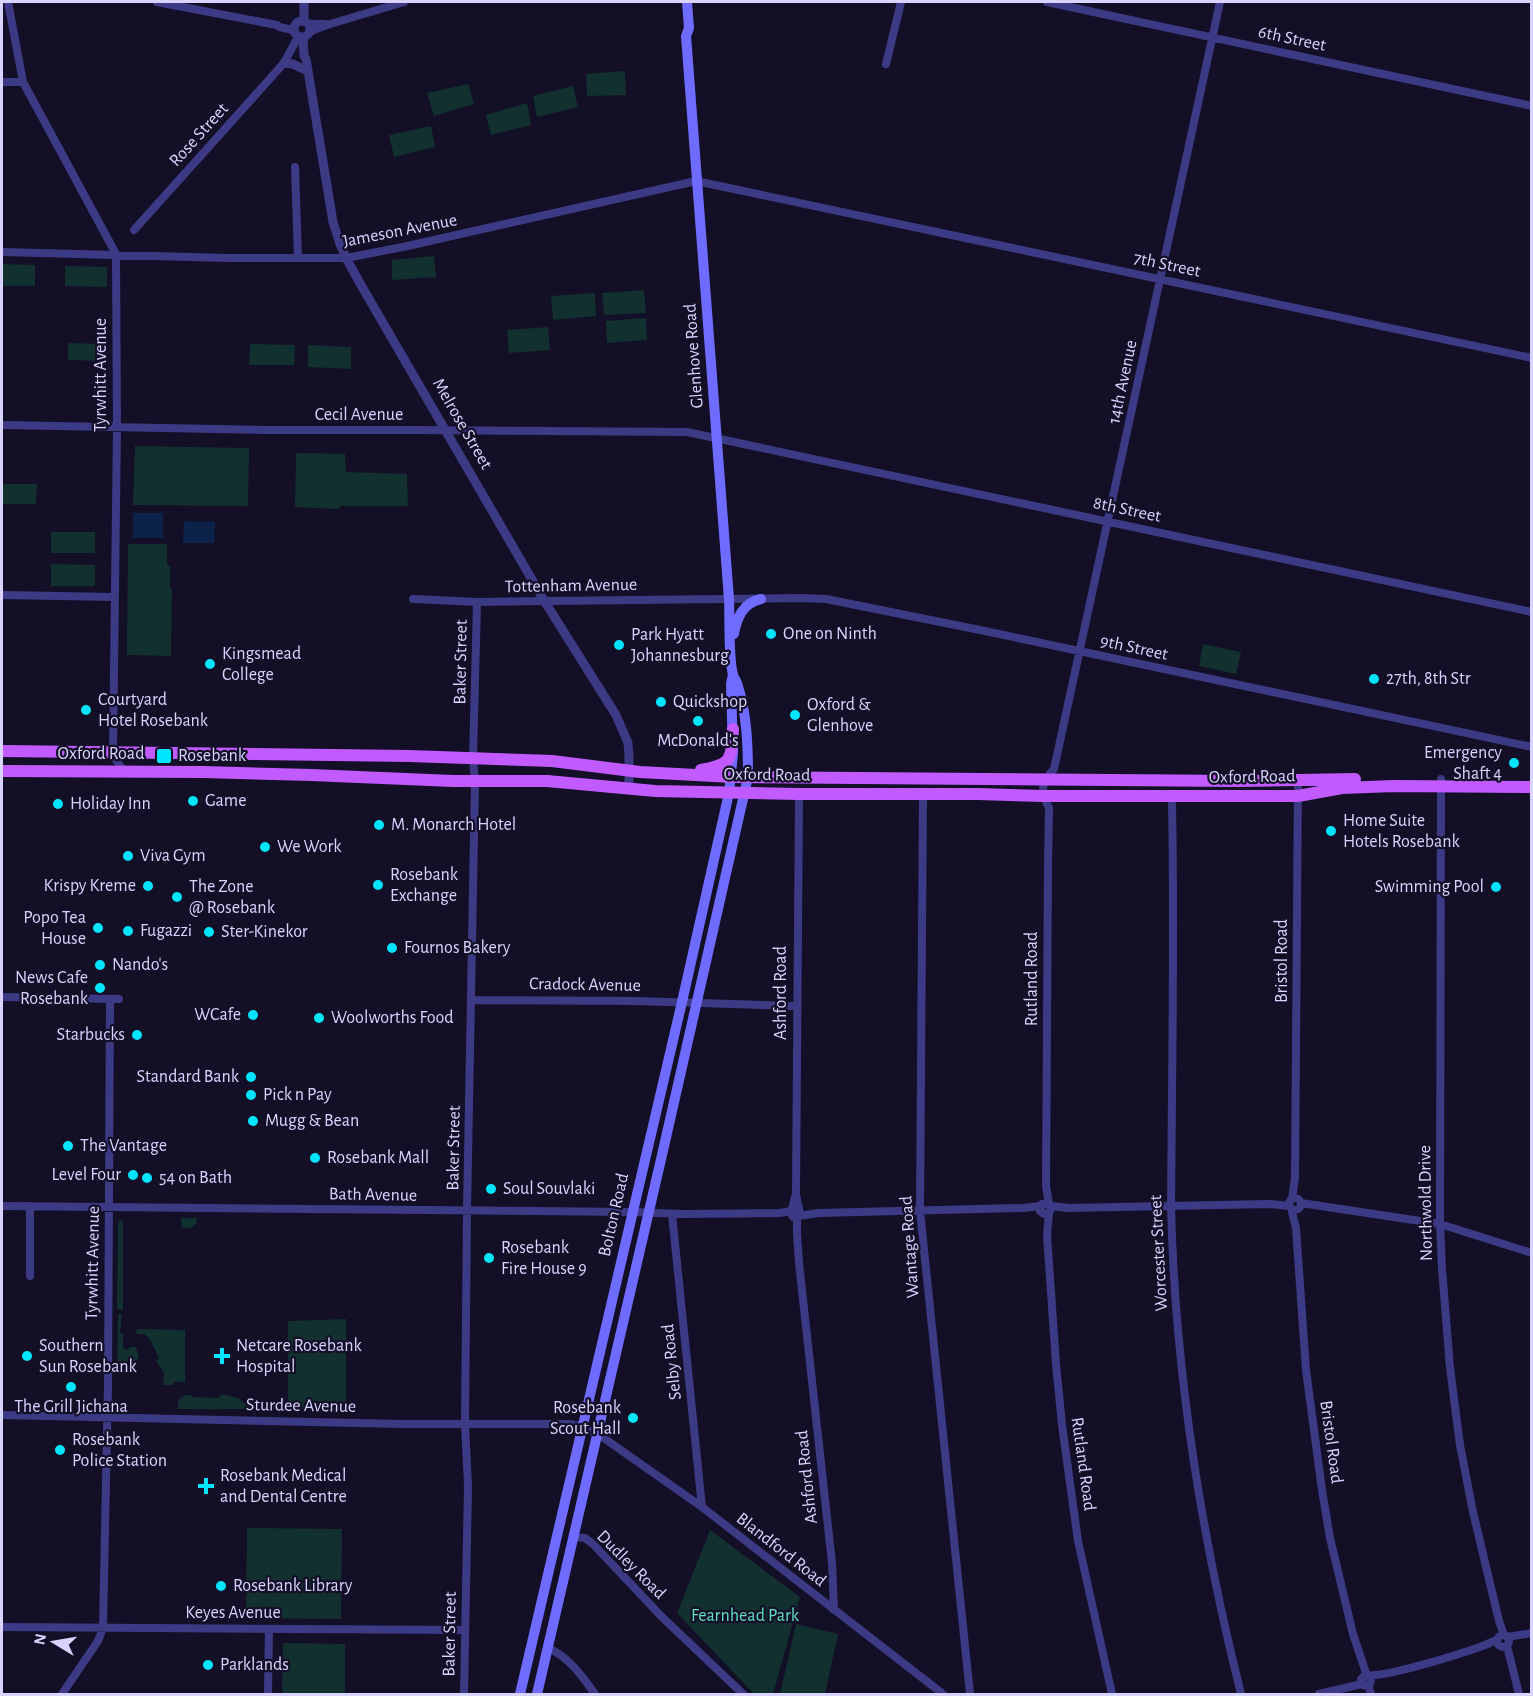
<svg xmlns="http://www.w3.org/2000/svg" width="1533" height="1696" font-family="'Alegreya Sans',sans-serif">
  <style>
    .green { fill: #12302f }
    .water { fill: #0c2248 }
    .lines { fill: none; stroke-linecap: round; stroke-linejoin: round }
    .minor { stroke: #3d3a85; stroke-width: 8 }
    .tertiary { stroke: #3d3a85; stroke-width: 9 }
    .secondary { stroke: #6f6bff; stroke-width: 10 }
    .primary { stroke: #c25bff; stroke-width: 12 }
    .poi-dot { fill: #00e5ff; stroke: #130f26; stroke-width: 2 }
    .labels { text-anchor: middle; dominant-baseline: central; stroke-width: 4.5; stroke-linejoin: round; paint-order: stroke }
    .street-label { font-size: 18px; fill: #d9d4ff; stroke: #130f26 }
    .poi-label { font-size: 18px; fill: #d9d4ff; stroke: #130f26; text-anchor: start }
    .park-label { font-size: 18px; fill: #5fe0c0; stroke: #130f26 }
  </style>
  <rect width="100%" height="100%" fill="#130f26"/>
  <path class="green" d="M625 71 626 95 587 96 586 74Z
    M468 84 474 104 434 116 427 93Z
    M573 86 578 107 537 117 533 96Z
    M527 103 531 125 491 135 486 115Z
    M431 126 435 147 394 157 389 135Z
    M434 256 436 277 392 280V260Z
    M2 264 35 265V286H2Z
    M65 266 107 267V287L65 286Z
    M644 290 646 313 604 315 602 293Z
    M595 293 596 316 553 320 551 296Z
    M646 318 647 340 607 343 606 321Z
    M548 327 550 350 509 353 507 330Z
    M68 343 104 344V361L68 360Z
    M250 344 295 345 294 365H249Z
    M308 345 351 347V369L308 367Z
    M135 446 249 448 248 506 133 505Z
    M296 453 345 454 346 472 407 474 408 506H340L339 509 295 507Z
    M2 484H37L36 504H2Z
    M51 532H95V553H51Z
    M128 544H167V565L170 566V588L172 589 171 656 127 655Z
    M51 564 95 565V586H51Z
    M1203 644 1241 652 1236 674 1199 666Z
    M181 1218H197L196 1224 190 1228H182Z
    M123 1220V1310L117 1309 118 1225 119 1221Z
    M118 1314H122L120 1333H123V1348L127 1350 130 1347H136L139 1358 129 1367 117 1371Z
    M346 1319V1409H288V1321Z
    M137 1329 185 1330V1382H173V1385H163L164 1373 156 1361 159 1358 149 1338 144 1334H136Z
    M186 1395H192V1397L219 1398 220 1395C232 1395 241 1397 248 1408L246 1409H178C177 1402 179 1397 186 1395Z
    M247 1528 342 1529 341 1619 246 1618Z
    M710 1530 800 1597 773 1694H754L677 1613Z
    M796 1624 838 1634 825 1694H780Z
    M283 1643 345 1644V1694H282Z"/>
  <path class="water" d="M133 513H163V538H133Z
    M184 521 215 522 214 543H183Z"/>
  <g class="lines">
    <path class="minor" d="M8 2 23 82 116 254 117 427 113 752 116 760 124 771
      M157 2 277 25 279 27 293 30
      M1047 2 1532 106
      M309 24H325
      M309 32 327 25 404 2
      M886 64 901 2
      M2 82H23
      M295 167 298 258
      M134 230 284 63 298 37
      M2 252 228 258H346L403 247 696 181 1532 358
      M2 425 266 430H416L687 432 1532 612
      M2 595 115 597
      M413 599 477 602 803 598 826 599 985 631 1532 747
      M1441 779 1440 1224 1442 1269 1450 1368 1460 1445 1473 1512 1499 1621 1504 1635
      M923 794 920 1211 970 1694
      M1172 804C1174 901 1173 998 1172 1094 1172 1132 1171 1170 1171 1207 1175 1372 1201 1535 1241 1694
      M1049 808C1040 791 1041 783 1054 769L1220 2
      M2 997 119 999
      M472 1000 636 1001 796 1006
      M796 1194 800 1214 797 1217H793L791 1213 792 1209 799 1208
      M1289 1204a6 6 0 1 1 12 0a6 6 0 1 1-12 0Z
      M1292 1199 1295 1178 1298 781
      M1301 1203 1440 1224 1532 1253
      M1049 1204 1046 1186 1048 865 1049 808
      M2 1206 632 1212 682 1214 780 1213 791 1211
      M30 1206V1276
      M1051 1206 1068 1208 1269 1204 1289 1206
      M1291 1208 1296 1228 1306 1370 1322 1490 1330 1538 1353 1634 1367 1676
      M792 1209 796 1193 799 794
      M1049 1213 1044 1214 1040 1211 1042 1204H1049L1051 1209 1049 1213 1047 1235 1056 1364 1062 1425 1078 1541 1112 1694
      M672 1214 702 1507
      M799 1216 818 1213 1023 1208 1040 1206
      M797 1217V1234L799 1263 832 1563 834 1610
      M2 1415 403 1424H570L582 1427 598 1434 702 1507 943 1694
      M574 1537 585 1538 593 1544 662 1617 743 1694
      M2 1627 465 1630
      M1497 1641a6 6 0 1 1 12 0a6 6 0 1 1-12 0Z
      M1507 1637 1532 1633
      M1507 1646 1519 1694
      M548 1648C569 1657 582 1676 595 1694
      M1369 1677 1371 1680 1370 1684 1367 1686 1363 1685 1361 1679 1365 1675C1381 1679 1460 1654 1480 1647 1486 1645 1491 1642 1497 1640
      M1368 1685 1371 1694
      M62 1694 98 1641 103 1628 108 1385 110 999
      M268 1694 269 1629
      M464 1694 468 1486 465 1424 467 1211 475 781 473 759 477 602
      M1319 1694 1362 1684"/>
    <path class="tertiary" d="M304 2V21
      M294 29a8 8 0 1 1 16 0a8 8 0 1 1-16 0Z
      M303 37 304 56 306 59 333 222 340 244 346 258 361 285 545 602 616 715 628 743 629 756V789
      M284 63 293 64 307 71"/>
    <path class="secondary" d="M734 634C737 617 743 603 761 599
      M520 1694 682 1002 729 793 733 754 731 684 733 674
      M537 1694 662 1155 748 777C748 746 747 713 737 683 736 680 734 678 733 675 728 655 730 620 729 599L686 36 689 28 687 2"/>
    <path class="primary" d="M2 751 409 756 552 761 640 772 732 777 1239 781 1355 779
      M701 770C733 764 731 760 733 729
      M2 771 203 772 311 775 453 781H547L655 791 799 794H978L1043 796H1298L1342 788 1394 786 1532 787"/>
  </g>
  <g class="poi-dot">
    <circle cx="771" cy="634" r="6"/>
    <circle cx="619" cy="645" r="6"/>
    <circle cx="210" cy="664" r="6"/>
    <circle cx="1374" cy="679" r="6"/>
    <circle cx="661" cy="702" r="6"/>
    <circle cx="86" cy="710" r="6"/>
    <circle cx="795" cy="715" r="6"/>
    <circle cx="698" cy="721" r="6"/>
    <rect x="156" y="748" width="16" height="16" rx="3"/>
    <circle cx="1514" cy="763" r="6"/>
    <circle cx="193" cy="801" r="6"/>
    <circle cx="58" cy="804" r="6"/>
    <circle cx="379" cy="825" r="6"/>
    <circle cx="1331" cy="831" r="6"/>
    <circle cx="265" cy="847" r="6"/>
    <circle cx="128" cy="856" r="6"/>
    <circle cx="378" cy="885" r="6"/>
    <circle cx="148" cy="886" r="6"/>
    <circle cx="1496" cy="887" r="6"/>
    <circle cx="177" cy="897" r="6"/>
    <circle cx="98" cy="928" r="6"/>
    <circle cx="128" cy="931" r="6"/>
    <circle cx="209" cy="932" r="6"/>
    <circle cx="392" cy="948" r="6"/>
    <circle cx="100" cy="965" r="6"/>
    <circle cx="100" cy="988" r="6"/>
    <circle cx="253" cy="1015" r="6"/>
    <circle cx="319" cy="1018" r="6"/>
    <circle cx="137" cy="1035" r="6"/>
    <circle cx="251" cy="1077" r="6"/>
    <circle cx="251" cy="1095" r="6"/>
    <circle cx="253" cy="1121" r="6"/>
    <circle cx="68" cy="1146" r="6"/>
    <circle cx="315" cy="1158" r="6"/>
    <circle cx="133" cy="1175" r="6"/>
    <circle cx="147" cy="1178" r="6"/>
    <circle cx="491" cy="1189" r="6"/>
    <circle cx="489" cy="1258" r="6"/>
    <circle cx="27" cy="1356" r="6"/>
    <path d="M219 1347h6v6h6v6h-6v6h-6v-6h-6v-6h6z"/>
    <circle cx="71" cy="1387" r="6"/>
    <circle cx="633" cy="1418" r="6"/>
    <circle cx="60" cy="1450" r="6"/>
    <path d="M203 1477h6v6h6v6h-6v6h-6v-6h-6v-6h6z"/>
    <circle cx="221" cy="1586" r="6"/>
    <circle cx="208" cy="1665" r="6"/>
  </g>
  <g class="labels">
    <g class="street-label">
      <text transform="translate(1292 39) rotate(12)">6th Street</text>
      <text transform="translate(199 135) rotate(-48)">Rose Street</text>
      <text transform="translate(400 231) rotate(-11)">Jameson Avenue</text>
      <text transform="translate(1167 265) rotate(12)">7th Street</text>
      <text transform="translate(694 356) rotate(-94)">Glenhove Road</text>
      <text transform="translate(101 375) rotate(-90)">Tyrwhitt Avenue</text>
      <text transform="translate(1123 382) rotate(-78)">14th Avenue</text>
      <text x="359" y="415">Cecil Avenue</text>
      <text transform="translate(462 424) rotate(60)">Melrose Street</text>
      <text transform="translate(1127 510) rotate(12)">8th Street</text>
      <text transform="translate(571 586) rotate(-1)">Tottenham Avenue</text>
      <text transform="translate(1134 648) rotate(12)">9th Street</text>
      <text transform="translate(461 662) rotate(-89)">Baker Street</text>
      <text x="101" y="754">Oxford Road</text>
      <text transform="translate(767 775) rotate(1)">Oxford Road</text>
      <text transform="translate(1252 777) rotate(-1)">Oxford Road</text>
      <text transform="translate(1282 961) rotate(-90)">Bristol Road</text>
      <text transform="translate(1032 979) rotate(-90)">Rutland Road</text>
      <text transform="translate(585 985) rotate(1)">Cradock Avenue</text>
      <text transform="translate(781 993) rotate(-90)">Ashford Road</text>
      <text transform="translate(454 1148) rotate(-89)">Baker Street</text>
      <text transform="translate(373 1195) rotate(1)">Bath Avenue</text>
      <text transform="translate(1426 1203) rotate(-91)">Northwold Drive</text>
      <text transform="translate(614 1215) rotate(-77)">Bolton Road</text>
      <text transform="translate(910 1247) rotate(-94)">Wantage Road</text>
      <text transform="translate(1159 1253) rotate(-93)">Worcester Street</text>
      <text transform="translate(93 1263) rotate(-89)">Tyrwhitt Avenue</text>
      <text transform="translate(672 1362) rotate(-96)">Selby Road</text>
      <text transform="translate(301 1406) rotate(1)">Sturdee Avenue</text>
      <text transform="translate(1331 1442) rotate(82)">Bristol Road</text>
      <text transform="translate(1083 1464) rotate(82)">Rutland Road</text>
      <text transform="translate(807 1477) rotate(-96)">Ashford Road</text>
      <text transform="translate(781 1550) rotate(38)">Blandford Road</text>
      <text transform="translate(631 1565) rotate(45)">Dudley Road</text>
      <text x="233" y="1613">Keyes Avenue</text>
      <text transform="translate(450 1634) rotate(-89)">Baker Street</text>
    </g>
    <g class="poi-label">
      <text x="783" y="634">One on Ninth</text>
      <text x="631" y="635">Park Hyatt<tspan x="631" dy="21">Johannesburg</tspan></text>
      <text x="222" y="654">Kingsmead<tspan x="222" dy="21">College</tspan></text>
      <text x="1386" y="679">27th, 8th Str</text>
      <text x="98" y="700">Courtyard<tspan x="98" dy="21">Hotel Rosebank</tspan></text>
      <text x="673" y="702">Quickshop</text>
      <text x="807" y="705">Oxford &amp;<tspan x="807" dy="21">Glenhove</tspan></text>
      <text x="698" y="741" text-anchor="middle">McDonald's</text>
      <text x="1502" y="753" text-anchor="end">Emergency<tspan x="1502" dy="21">Shaft 4</tspan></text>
      <text x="178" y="756">Rosebank</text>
      <text x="205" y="801">Game</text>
      <text x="70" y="804">Holiday Inn</text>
      <text x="1343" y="821">Home Suite<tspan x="1343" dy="21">Hotels Rosebank</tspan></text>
      <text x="391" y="825">M. Monarch Hotel</text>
      <text x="277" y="847">We Work</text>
      <text x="140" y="856">Viva Gym</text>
      <text x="390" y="875">Rosebank<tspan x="390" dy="21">Exchange</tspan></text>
      <text x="136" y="886" text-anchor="end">Krispy Kreme</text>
      <text x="189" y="887">The Zone<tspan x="189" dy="21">@ Rosebank</tspan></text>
      <text x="1484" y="887" text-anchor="end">Swimming Pool</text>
      <text x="86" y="918" text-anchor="end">Popo Tea<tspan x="86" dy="21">House</tspan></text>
      <text x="140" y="931">Fugazzi</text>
      <text x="221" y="932">Ster-Kinekor</text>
      <text x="404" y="948">Fournos Bakery</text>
      <text x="112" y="965">Nando's</text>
      <text x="88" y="978" text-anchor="end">News Cafe<tspan x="88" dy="21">Rosebank</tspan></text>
      <text x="241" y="1015" text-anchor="end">WCafe</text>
      <text x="331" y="1018">Woolworths Food</text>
      <text x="125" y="1035" text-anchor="end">Starbucks</text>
      <text x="239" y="1077" text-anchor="end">Standard Bank</text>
      <text x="263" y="1095">Pick n Pay</text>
      <text x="265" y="1121">Mugg &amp; Bean</text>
      <text x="80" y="1146">The Vantage</text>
      <text x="327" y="1158">Rosebank Mall</text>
      <text x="121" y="1175" text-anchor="end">Level Four</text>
      <text x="159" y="1178">54 on Bath</text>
      <text x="503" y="1189">Soul Souvlaki</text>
      <text x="501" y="1248">Rosebank<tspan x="501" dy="21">Fire House 9</tspan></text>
      <text x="39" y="1346">Southern<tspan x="39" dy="21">Sun Rosebank</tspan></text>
      <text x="236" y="1346">Netcare Rosebank<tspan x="236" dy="21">Hospital</tspan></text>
      <text x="71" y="1407" text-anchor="middle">The Grill Jichana</text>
      <text x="621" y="1408" text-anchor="end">Rosebank<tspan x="621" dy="21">Scout Hall</tspan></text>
      <text x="72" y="1440">Rosebank<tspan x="72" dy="21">Police Station</tspan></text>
      <text x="220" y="1476">Rosebank Medical<tspan x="220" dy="21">and Dental Centre</tspan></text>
      <text x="233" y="1586">Rosebank Library</text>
      <text x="220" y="1665">Parklands</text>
    </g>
    <g class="park-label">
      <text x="745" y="1616">Fearnhead Park</text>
    </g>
  </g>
  <rect width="1533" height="1696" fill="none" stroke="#d9d4ff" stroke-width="6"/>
  <g transform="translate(54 1642) rotate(281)" stroke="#130f26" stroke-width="4.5" paint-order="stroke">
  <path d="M0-4.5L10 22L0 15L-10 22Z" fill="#d9d4ff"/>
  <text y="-9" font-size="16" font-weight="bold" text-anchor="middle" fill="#d9d4ff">N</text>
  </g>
</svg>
